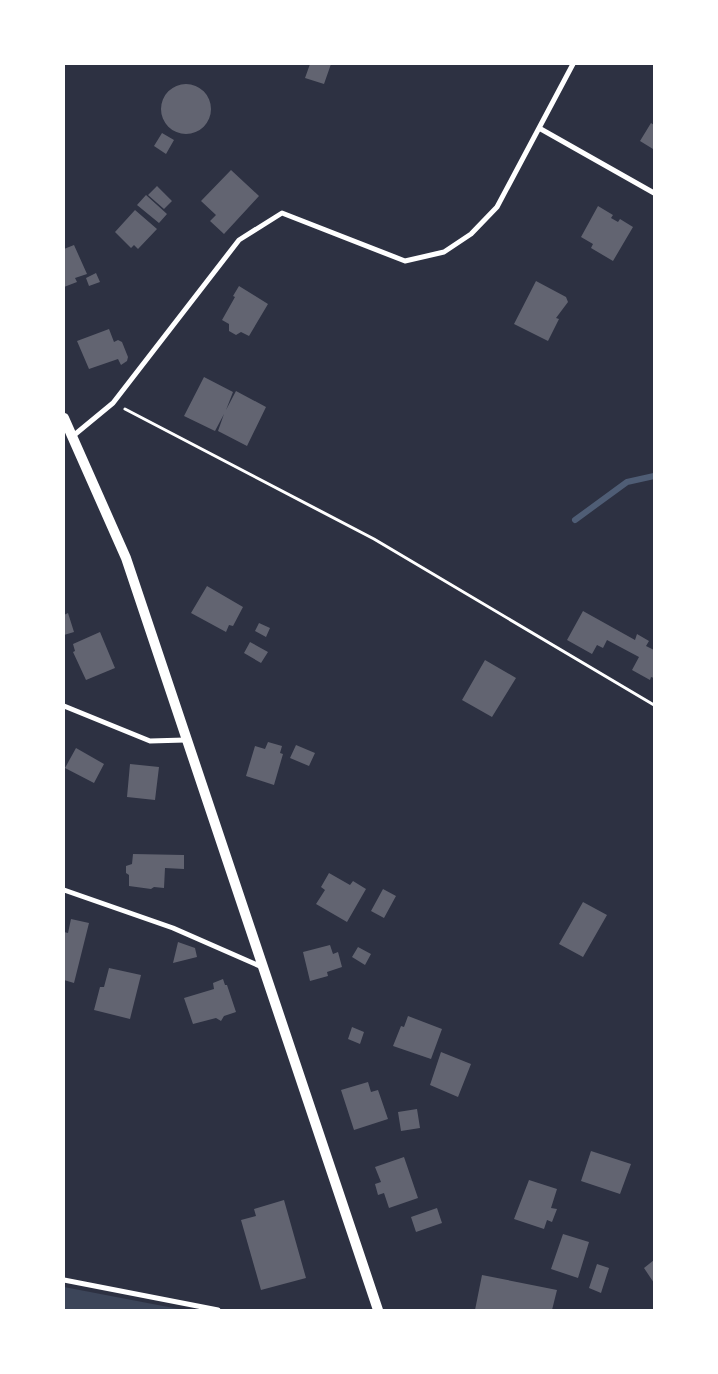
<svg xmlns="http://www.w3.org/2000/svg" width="718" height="1374" font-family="'Public Sans',sans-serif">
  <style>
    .green { fill: #3c4559 }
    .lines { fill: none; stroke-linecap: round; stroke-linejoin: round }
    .stream { stroke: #4f5d75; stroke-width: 6 }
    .building { fill: #626471 }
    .path { stroke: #fff; stroke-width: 3 }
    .minor { stroke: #fff; stroke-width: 5 }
    .secondary { stroke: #fff; stroke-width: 10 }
  </style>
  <rect width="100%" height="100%" fill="#2d3142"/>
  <path class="green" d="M64 1287 184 1310H64Z"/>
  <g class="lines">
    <path class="stream" d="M575 520 627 482 654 476"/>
  </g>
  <path class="building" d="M310 64H331L324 84 305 78Z
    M161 109a25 25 0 1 1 50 0a25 25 0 1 1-50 0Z
    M651 123 654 125 653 149 640 141Z
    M162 133 174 140 166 154 154 146Z
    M231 170 259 196 224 234 210 221 216 215 201 201Z
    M157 186 172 201 164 209 148 195Z
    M146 195 167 214 159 223 137 205Z
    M598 206 613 215 611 218 618 222 620 219 633 227 613 261 591 248 593 244 581 237Z
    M135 210 157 229 138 249 134 245 131 248 115 232Z
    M74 245 87 274 75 278 77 282 64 287V249Z
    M96 273 100 282 89 286 86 278Z
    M536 281 566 297 568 302 556 318 559 319 548 341 514 324Z
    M239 286 268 304 249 336 241 332 236 335 229 331V324L222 320 235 297 233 296Z
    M109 329 114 342 118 340 122 342 128 357 127 361 121 365 118 359 89 369 77 341Z
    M204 377 233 392 226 410 236 391 266 407 247 446 218 431 224 414 215 431 184 416Z
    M207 586 243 607 233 626 229 625 226 632 191 613Z
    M583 611 635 640 637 634 649 641 646 646 654 650V678L651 677 650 680 632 670 639 657 607 640 603 648 597 645 592 654 567 640Z
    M68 613 74 632 64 635V615Z
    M259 623 270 628 266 637 255 631Z
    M100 632 115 668 86 680 73 652 75 651 73 644Z
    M250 642 268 652 261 663 244 653Z
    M485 660 516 678 492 717 462 700Z
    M268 742 282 746 280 753 283 754 274 785 246 776 255 746 265 749Z
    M296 745 315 753 309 766 290 758Z
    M76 748 104 764 94 783 65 768Z
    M130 764 159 767 155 800 127 797Z
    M133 854 184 855V869L165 868 164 888 154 887 151 889 129 886V875L126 873V866L132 864Z
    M329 873 350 885 353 881 366 889 347 922 316 904 325 890 321 887Z
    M383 889 396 896 384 918 371 911Z
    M583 902 607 915 583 957 559 944Z
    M71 919 89 923 74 983 64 980V932L68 933Z
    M178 942 195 948 197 957 173 963Z
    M330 945 333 954 338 952 342 967 327 972 328 976 310 981 303 952Z
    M358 947 371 954 365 965 352 957Z
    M109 968 141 975 130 1019 94 1010 100 987H104Z
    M223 979 225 985H227L236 1012 224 1016 221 1021 216 1018 193 1024 184 998 214 989 213 983Z
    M408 1016 442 1029 431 1059 393 1046 401 1026 404 1027Z
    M352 1027 364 1032 360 1044 348 1039Z
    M441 1052 471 1064 458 1097 430 1085Z
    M368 1082 371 1092 378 1090 388 1119 354 1130 341 1090Z
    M417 1109 420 1128 401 1131 398 1112Z
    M591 1151 631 1164 620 1194 581 1181Z
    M404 1157 418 1198 389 1208 384 1193 378 1195 375 1184 381 1182 375 1167Z
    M529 1180 557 1189 551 1208 557 1209 552 1222 547 1220 544 1229 514 1219Z
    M284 1200 306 1278 261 1290 241 1220 256 1216 254 1209Z
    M437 1208 442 1223 416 1232 411 1217Z
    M563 1234 589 1242 578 1278 551 1269Z
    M654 1260V1283L644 1268Z
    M597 1264 609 1268 601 1293 589 1288Z
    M482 1275 557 1290 552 1310H475Z"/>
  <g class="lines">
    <path class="path" d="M125 409 374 539 654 705"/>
    <path class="minor" d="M539 128 654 193
      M73 436 113 403 239 240 282 213 405 261 444 252 471 234 497 207 573 64
      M64 706 150 741 185 740
      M64 890 173 928 262 967
      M64 1280 218 1310"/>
    <path class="secondary" d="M64 418 126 558 378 1310"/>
  </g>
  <rect width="718" height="1374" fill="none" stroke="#ffffff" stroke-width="130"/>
</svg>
